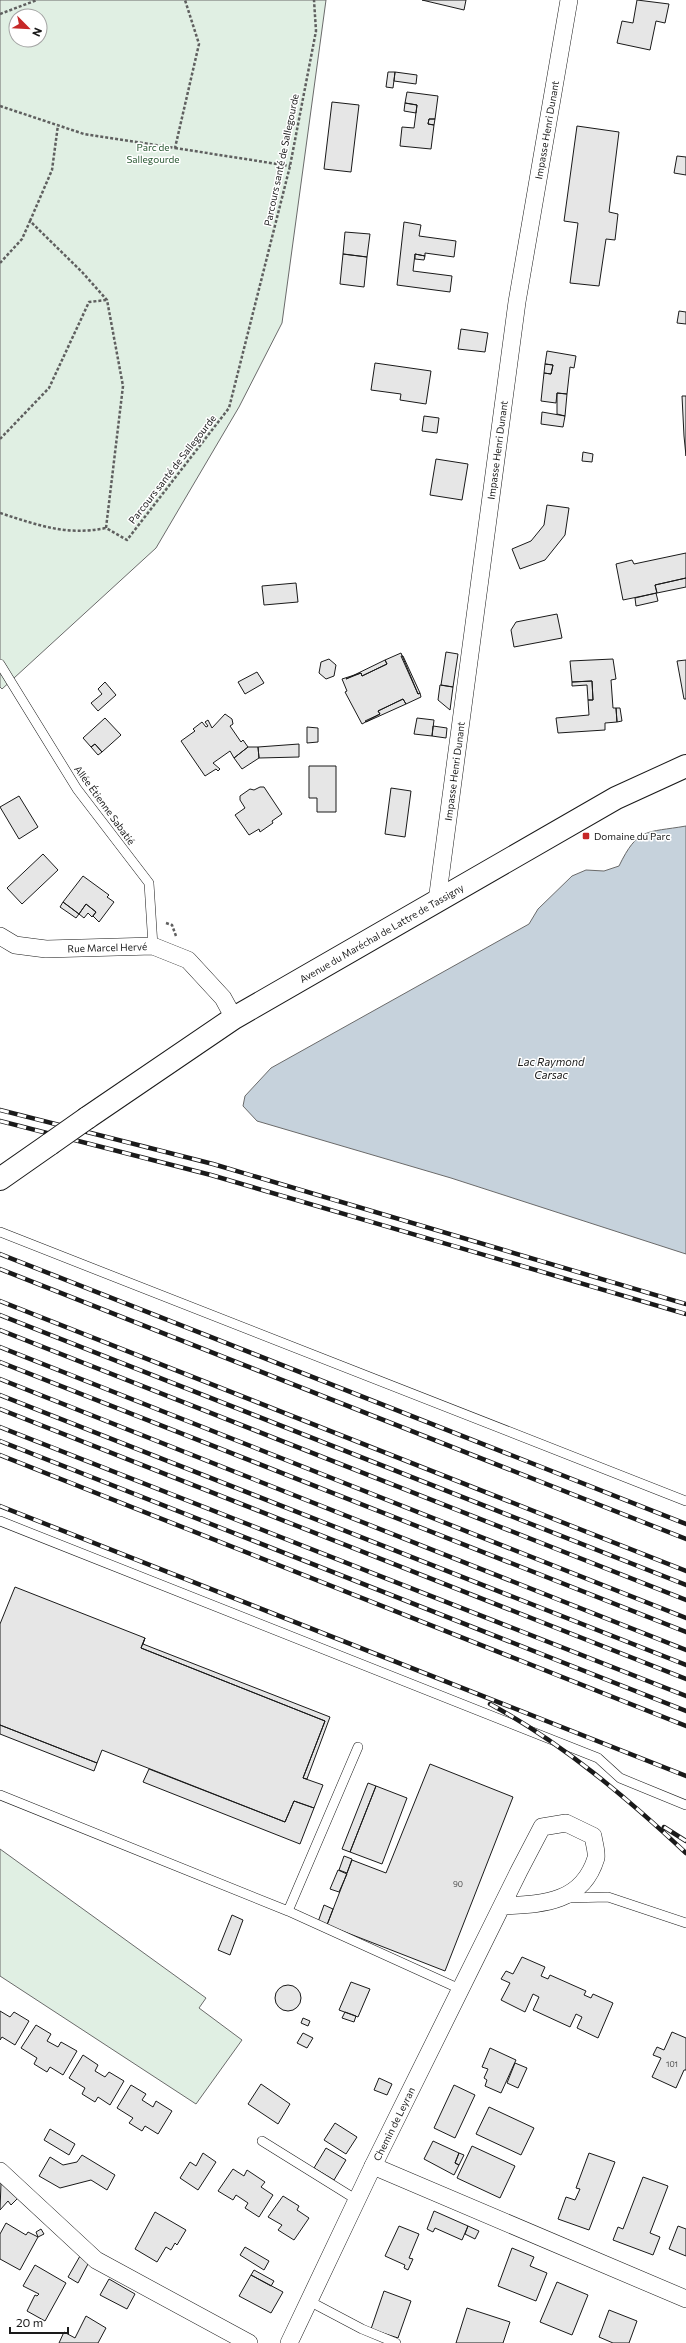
<svg xmlns="http://www.w3.org/2000/svg" width="686" height="2343" font-family="Commissioner,sans-serif">
  <style>
    .green { fill: #e0efe3; stroke: #6a6a6a; fill-rule: evenodd }
    .water { fill: #c6d2dc; stroke: #6a6a6a }
    .building { fill: #e6e6e6; stroke: #1a1a1a }
    .lines { fill: none; stroke-linecap: round; stroke-linejoin: round }
    .lane-casing { stroke: #1a1a1a; stroke-width: 10 }
    .street-casing { stroke: #1a1a1a; stroke-width: 18 }
    .secondary-casing { stroke: #1a1a1a; stroke-width: 24 }
    .path { stroke: #5f5f5f; stroke-width: 2.5; stroke-dasharray: 3 2; stroke-linecap: butt }
    .lane { stroke: #fff; stroke-width: 9 }
    .street { stroke: #fff; stroke-width: 17 }
    .secondary { stroke: #fff; stroke-width: 22 }
    .rail-casing { stroke: #1a1a1a; stroke-width: 4.5 }
    .rail { stroke: #fff; stroke-width: 3; stroke-dasharray: 9; stroke-linecap: butt }
    .secondary-bridge-casing { stroke: #1a1a1a; stroke-width: 24; stroke-linecap: butt }
    .secondary-bridge { stroke: #fff; stroke-width: 22 }
    .poi-dot { fill: #c62828; stroke: #fff; stroke-width: 1.5 }
    .labels { text-anchor: middle; dominant-baseline: central; stroke-width: 3; stroke-linejoin: round; paint-order: stroke }
    .number-label { font-size: 8px; fill: #4d4d4d }
    .street-label { font-size: 10px; fill: #1a1a1a; stroke: #fff }
    .park-label { font-size: 10px; fill: #2b5a34; stroke: #fff }
    .poi-label { font-size: 10px; fill: #1a1a1a; stroke: #fff; text-anchor: start }
    .water-label { font-size: 11px; font-style: italic; fill: #1a1a1a; stroke: #fff }
  </style>
  <rect width="100%" height="100%" fill="#fff"/>
  <path class="green" d="M0 0H326L282 323 239 407 156 548 2 689 0 687ZM16 16H40V40H16Z
    M0 1849 206 1998 199 2008 242 2040 196 2104 0 1976Z"/>
  <path class="water" d="M686 826V1254L451 1178 257 1121 243 1106 245 1096 271 1068 529 924 538 909 572 876 586 870 604 871 619 866C638 827 646 833 686 826Z"/>
  <path class="building" d="M422 0H466L464 10Z
    M637 0 669 4 665 23 656 21 650 50 617 43 622 21 633 23Z
    M388 72H395L393 88 386 87Z
    M395 72 417 75 416 84 394 81Z
    M407 92 438 96 435 119H429L428 124 434 125 431 149 400 146 402 127 414 128 417 105 405 103Z
    M332 102 359 105 351 172 324 169Z
    M405 103 417 105 416 113 404 111Z
    M429 119H435L434 125 428 124Z
    M577 126 619 132 609 212 618 214 615 240 606 239 599 286 570 283 578 223 564 221Z
    M677 156 686 157V175L674 173Z
    M404 222 421 225 419 236 456 241 454 257 425 253V256L415 254 413 271 452 276 450 292 397 285Z
    M345 232 370 234 367 257 343 254Z
    M343 254 367 257 364 287 340 284Z
    M415 254 425 256 424 260 415 259Z
    M679 311 686 312V324L677 323Z
    M461 329 488 333 485 352 458 349Z
    M547 351 576 356 574 368 570 367 567 394 557 393 556 403 541 401 544 373 551 374 553 365 545 364Z
    M375 363 431 371 426 404 400 400 401 394 371 390Z
    M545 364 553 365 551 374 544 373Z
    M557 393 567 394 565 416 557 414Z
    M682 396H686V456L684 436Z
    M542 412 565 416 563 427 541 424Z
    M424 416 439 418 437 433 422 431Z
    M583 452 593 454 592 462 582 461Z
    M436 459 468 464 462 500 430 495Z
    M547 505 569 508 565 535 545 560 520 569 512 549 531 541 544 525Z
    M686 553V578L655 585 657 593 623 600 616 564 632 560 634 564Z
    M686 578V587L657 593 655 585Z
    M296 583 298 602 264 605 262 586Z
    M656 593 658 601 636 606 635 598Z
    M557 614 562 638 514 647 511 630 516 622Z
    M446 652 458 654 453 687 441 685Z
    M401 653 418 694 420 693 421 697 406 704 403 699 378 711 380 714 362 724 345 692 347 691 342 679 361 673 362 676 387 664 385 660Z
    M401 656H403L420 693 418 694Z
    M329 659 336 665 334 676 326 679 319 673 321 662Z
    M613 659 616 679 611 680 613 708H616L617 722 605 723V730L558 733 556 718 589 715 588 700H593L592 681 572 682 570 661Z
    M385 660 387 664 362 676 361 673 346 679Z
    M686 660V699H684L677 661Z
    M257 672 264 683 245 694 238 682Z
    M592 681 593 700H588L587 685 572 686V682Z
    M105 682 116 695 98 711 91 703 102 694 98 689Z
    M440 685 453 687 450 710 438 700Z
    M403 699 406 704 366 722 365 721 380 714 378 711Z
    M616 708H620L622 721 617 722Z
    M225 714 232 719 233 724 230 726 241 742 243 740 248 747 234 758 230 751 213 763 220 769 218 771 216 769 205 776 181 741 195 731 193 729 202 722 206 727 208 726 205 722 208 720 212 728Z
    M105 718 121 735 102 752 95 744 91 747 83 738Z
    M417 718 434 720 432 736 414 734Z
    M433 726 447 728 446 738 432 736Z
    M307 727 318 728V742L307 743Z
    M95 744 102 752 98 755 91 747Z
    M299 744V757L259 758 258 747Z
    M248 747H258L259 758 242 769 234 758Z
    M309 766H336V812H317V798H309Z
    M260 787H264L282 814 272 821 273 823 260 832 259 829 249 835 235 815 245 808 240 800V796L250 789 254 790Z
    M391 788 411 791 405 837 385 834Z
    M19 796 38 827 19 839 0 807Z
    M43 854 58 870 22 904 7 888Z
    M83 876 109 895 107 897 114 902 99 922 93 916 96 912 86 904 79 914 63 902Z
    M63 902 79 914 76 918 60 907Z
    M86 904 96 912 92 917 88 913 84 918 79 914Z
    M15 1587 145 1638 141 1648 325 1721 303 1778 323 1785 314 1808 294 1801 285 1822 102 1750 97 1763 0 1725V1624Z
    M145 1638 143 1644 330 1717 307 1779 303 1778 325 1721 141 1648Z
    M0 1725 97 1763 94 1771 0 1734Z
    M430 1764 513 1797 445 1971 327 1925 352 1860 386 1873Z
    M149 1769 285 1822 294 1801 314 1808 300 1844 143 1782Z
    M368 1783 376 1786 350 1852 342 1849Z
    M376 1786 407 1798 382 1864 350 1852Z
    M344 1856 352 1859 347 1873 339 1870Z
    M338 1870 347 1874 339 1892 330 1889Z
    M324 1905 333 1909 327 1925 318 1922Z
    M232 1915 243 1920 230 1955 218 1950Z
    M522 1957 545 1967 541 1976 548 1979 550 1975 586 1991 584 1995 591 1998 593 1994 613 2003 598 2038 577 2028 582 2017 576 2014 570 2027 533 2010 539 1997 533 1994 525 2012 501 2000 510 1983 501 1979 506 1971 513 1974Z
    M351 1982 370 1989 358 2017 339 2010Z
    M275 1998a13 13 0 1 1 26 0a13 13 0 1 1-26 0Z
    M0 2011 10 2017 14 2012 29 2021 15 2045 2 2037 0 2040Z
    M345 2012 356 2016 354 2022 342 2018Z
    M303 2018 310 2021 308 2026 301 2023Z
    M36 2025 51 2034 47 2041 58 2047 61 2042 77 2051 63 2075 50 2067 47 2072 34 2064 37 2058 21 2048Z
    M672 2032 686 2038V2070H684L676 2088 652 2077 661 2058 653 2055 657 2047 664 2050Z
    M303 2033 313 2038 307 2048 297 2043Z
    M490 2048 516 2060 501 2093 485 2086 487 2080 484 2078 488 2069 482 2067Z
    M83 2055 98 2065 95 2071 105 2077 109 2072 124 2081 110 2105 98 2097 95 2102 82 2094 85 2088 69 2078Z
    M515 2063 527 2068 518 2088 507 2083Z
    M379 2078 392 2084 387 2095 374 2090Z
    M261 2084 290 2104 278 2124 248 2104Z
    M131 2085 146 2094 142 2100 153 2107 156 2101 172 2111 158 2134 145 2126 142 2131 129 2123 133 2118 117 2108Z
    M454 2085 475 2095 455 2138 434 2128Z
    M489 2107 534 2128 521 2155 476 2134Z
    M335 2123 357 2137 346 2154 324 2140Z
    M50 2129 75 2144 69 2155 44 2140Z
    M433 2141 459 2153 455 2163 459 2165 454 2175 424 2159Z
    M472 2146 515 2166 500 2198 457 2178Z
    M326 2148 346 2160 334 2180 314 2168Z
    M203 2153 216 2162 198 2190 180 2178 190 2162 196 2166Z
    M459 2153 464 2155 459 2165 455 2163Z
    M589 2153 615 2162 589 2230 558 2219 566 2197 575 2200 580 2189 576 2188Z
    M82 2155 115 2175 107 2190 91 2180 60 2188 39 2176 50 2157 63 2165 77 2162Z
    M233 2169 244 2176 247 2170 265 2182 261 2187 273 2195 259 2217 245 2208 248 2203 236 2195 233 2200 218 2191Z
    M643 2177 668 2186 650 2233 660 2237 653 2255 613 2240 618 2227 623 2229Z
    M1 2183 18 2198 11 2205 8 2201 0 2210Z
    M283 2196 299 2206 297 2210 309 2218 294 2240 278 2230 282 2225 268 2217Z
    M434 2211 468 2226 462 2240 435 2228 433 2232 427 2229Z
    M155 2212 186 2230 177 2245 175 2243 171 2250 166 2247 157 2262 135 2249Z
    M6 2223 26 2235 28 2232 38 2237 20 2270 0 2259V2234Z
    M399 2226 419 2234 409 2258 413 2259 408 2270 404 2268 405 2265 385 2256Z
    M468 2226 479 2231 475 2239 465 2234Z
    M678 2226 686 2229V2256L669 2249Z
    M41 2229 44 2234 38 2237 36 2232Z
    M245 2247 269 2261 264 2270 240 2255Z
    M512 2248 534 2257 530 2266 547 2273 536 2301 498 2286Z
    M80 2256 88 2264 78 2283 68 2277Z
    M35 2265 66 2283 45 2321 27 2311 35 2295 37 2296 39 2294 23 2286Z
    M254 2270 274 2281 271 2286 251 2275Z
    M251 2275 283 2292 271 2313 239 2296Z
    M109 2279 135 2294 127 2309 100 2295Z
    M557 2282 588 2295 572 2335 540 2322Z
    M384 2291 411 2301 398 2338 371 2329Z
    M467 2308 510 2322 503 2343H456Z
    M609 2310 637 2321 629 2343H613L599 2337Z
    M86 2316 106 2328 98 2343H59L64 2332 75 2338Z"/>
  <g class="lines">
    <defs>
      <path id="lane" d="M0 664 77 789 149 883 153 946
        M0 1232 686 1501
        M0 1521 598 1758 620 1778 686 1805
        M358 1747 288 1911 460 1989
        M0 1795 288 1911
        M567 1898 608 1897 686 1923
        M262 2141 357 2200
        M309 2301 362 2329 396 2343"/>
      <g id="street">
        <path id="s1" d="M437 901 517 302 569 0"/>
        <path id="s2" d="M0 936 15 945 46 949 153 946 188 960 223 998 234 1018"/>
        <path d="M373 2166 686 2299"/>
        <path d="M0 2171 96 2260 249 2343"/>
        <path id="s3" d="M289 2343 373 2166 519 1871 542 1827 566 1823 593 1836C594 1843 597 1852 596 1858 582 1904 541 1904 502 1906"/>
      </g>
      <g id="secondary">
        <path id="s4" d="M87 1118 234 1018 616 798 686 766"/>
        <path d="M0 1179 50 1144"/>
      </g>
    </defs>
    <use href="#lane" class="lane-casing"/>
    <use href="#street" class="street-casing"/>
    <use href="#secondary" class="secondary-casing"/>
    <path class="path" d="M0 14 37 0
      M0 106 84 134 175 148 199 44 185 0
      M175 148 290 166
      M30 221 52 170 58 125
      M0 263 22 239 30 221 82 272 107 300 123 386 106 528 127 540 229 408 290 166 316 31 314 0
      M0 439 49 388 89 302 106 300
      M0 513C38 525 66 536 106 528
      M166 923 172 925 176 936"/>
    <use href="#lane" class="lane"/>
    <use href="#street" class="street"/>
    <use href="#secondary" class="secondary"/>
    <defs>
      <path id="rail" d="M0 1110 213 1164 686 1304
        M0 1121 211 1175 686 1314
        M0 1254 686 1524
        M0 1269 686 1539
        M0 1301 686 1571
        M0 1315 686 1585
        M0 1330 686 1600
        M0 1347 686 1618
        M0 1362 686 1632
        M0 1379 686 1650
        M0 1395 686 1665
        M0 1409 686 1679
        M0 1427 686 1696
        M0 1441 686 1711
        M0 1455 686 1726
        M0 1506 686 1776
        M490 1704C562 1743 626 1797 686 1853
        M664 1827 686 1841"/>
    </defs>
    <use href="#rail" class="rail-casing"/>
    <use href="#rail" class="rail"/>
    <defs>
      <path id="secondary-bridge" d="M50 1144 87 1118"/>
    </defs>
    <use href="#secondary-bridge" class="secondary-bridge-casing"/>
    <use href="#secondary-bridge" class="secondary-bridge"/>
  </g>
  <rect class="poi-dot" x="582" y="832" width="8" height="8" rx="2"/>
  <g class="labels">
    <g class="number-label">
      <text x="458" y="1884">90</text>
      <text x="672" y="2064">101</text>
    </g>
    <g class="street-label">
      <text stroke="none"><textPath href="#s1" startOffset="779">Impasse Henri Dunant</textPath></text>
      <text transform="translate(281 160) rotate(-78)">Parcours santé de Sallegourde</text>
      <text stroke="none"><textPath href="#s1" startOffset="455">Impasse Henri Dunant</textPath></text>
      <text transform="translate(172 469) rotate(-52)">Parcours santé de Sallegourde</text>
      <text stroke="none"><textPath href="#s1" startOffset="131">Impasse Henri Dunant</textPath></text>
      <text transform="translate(105 805) rotate(54)">Allée Étienne Sabatié</text>
      <text stroke="none"><textPath href="#s4" startOffset="348">Avenue du Maréchal de Lattre de Tassigny</textPath></text>
      <text stroke="none"><textPath href="#s2" startOffset="110">Rue Marcel Hervé</textPath></text>
      <text stroke="none"><textPath href="#s3" startOffset="243">Chemin de Leyran</textPath></text>
    </g>
    <g class="park-label">
      <text x="153" y="147">Parc de<tspan x="153" dy="12">Sallegourde</tspan></text>
    </g>
    <g class="poi-label">
      <text x="594" y="836">Domaine du Parc</text>
    </g>
    <g class="water-label">
      <text x="551" y="1061">Lac Raymond<tspan x="551" dy="13">Carsac</tspan></text>
    </g>
  </g>
  <g transform="translate(28 28) rotate(114)"><circle r="19" fill="#ffffff" stroke="#a3a3a3"/>
  <path d="M0-3L7 15L0 10L-7 15Z" fill="#c62828"/>
  <text y="-6" font-size="11" font-weight="bold" text-anchor="middle" fill="#1a1a1a">N</text>
  </g>
  <path d="M10 2327v6h58v-6" fill="none" stroke="#1a1a1a" stroke-width="2"/>
  <text x="16" y="2327" font-size="12" fill="#1a1a1a" stroke="#ffffff" stroke-width="3" paint-order="stroke">20 m</text>
</svg>
